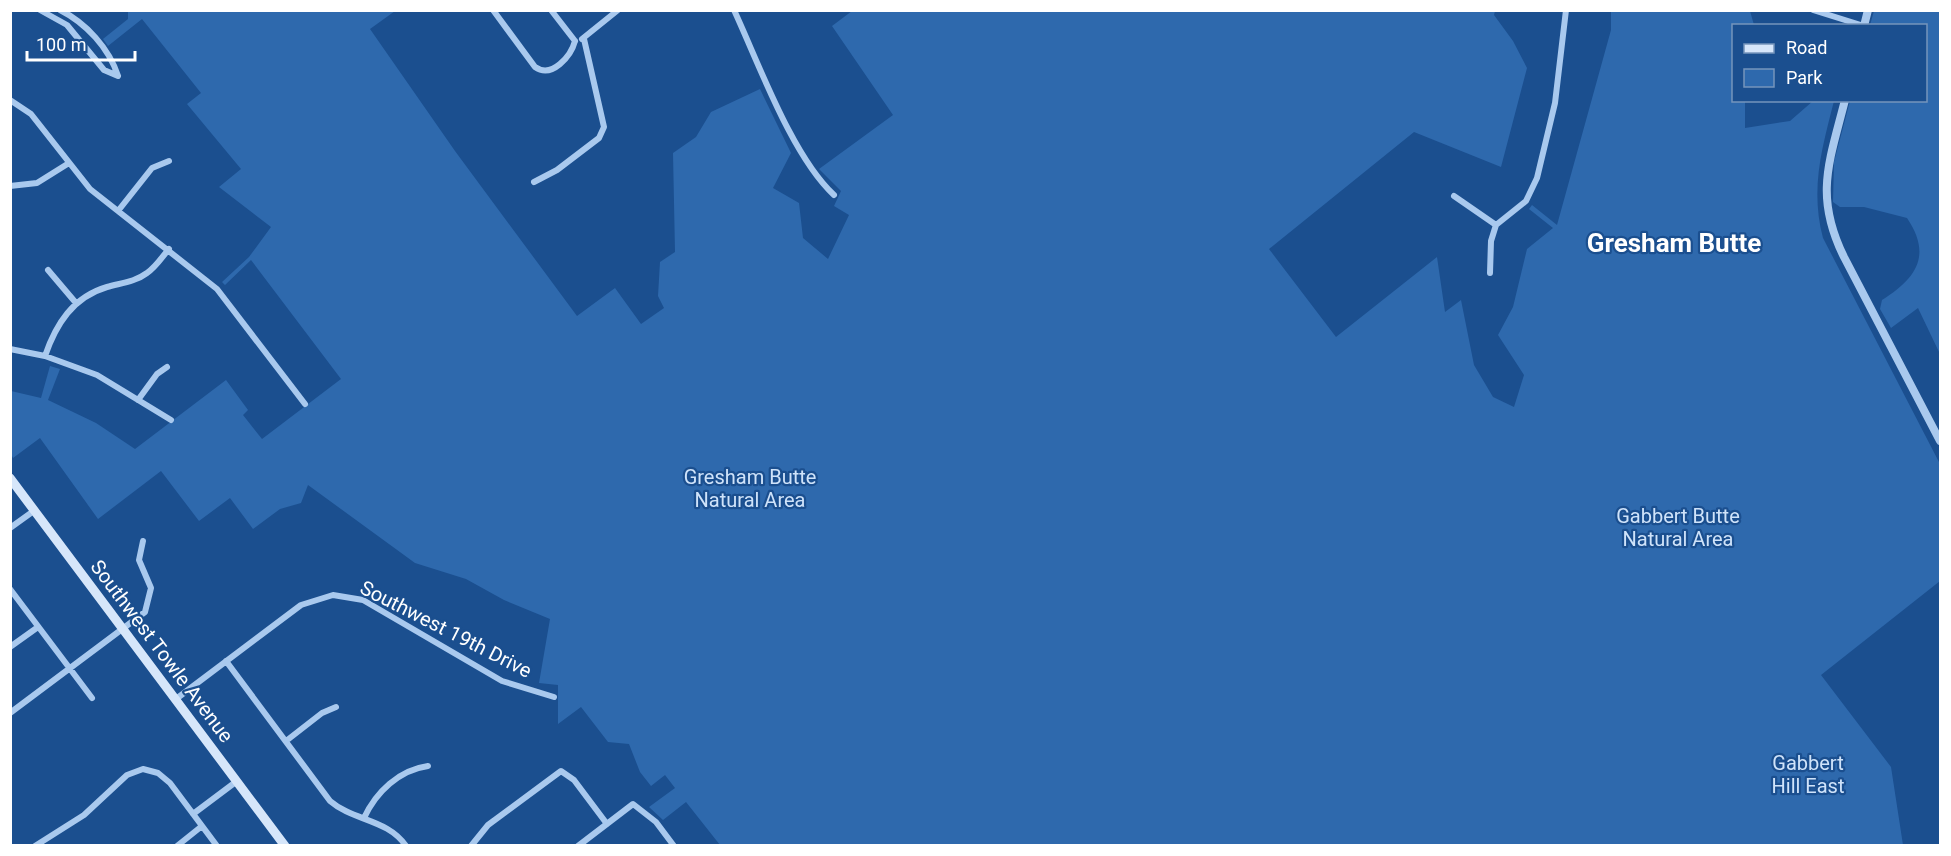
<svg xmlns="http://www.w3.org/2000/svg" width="1951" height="856" font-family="Roboto,sans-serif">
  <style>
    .green { fill: #2e69ad }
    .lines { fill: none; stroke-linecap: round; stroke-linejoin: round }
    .minor { stroke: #a9c9ee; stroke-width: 6 }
    .tertiary { stroke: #a9c9ee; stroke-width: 8 }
    .secondary { stroke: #d6e6fa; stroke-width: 9 }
    .labels { text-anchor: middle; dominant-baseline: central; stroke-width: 4.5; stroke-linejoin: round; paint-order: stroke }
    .park-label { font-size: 20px; fill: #cfe3fa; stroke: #1b4f8f }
    .street-label { font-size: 20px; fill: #fff; stroke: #1b4f8f }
    .district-label { font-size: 26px; font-weight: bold; fill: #fff; stroke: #1b4f8f }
  </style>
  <rect width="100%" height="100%" fill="#1b4f8f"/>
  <path class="green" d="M128 11H395L370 29 455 151 577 316 615 288 641 324 664 308 658 296 660 262 675 252 673 153 696 137 711 112 760 89 791 153 773 188 799 203 803 238 828 259 849 215 834 206 841 191 819 169 893 115 832 26 852 11H1495L1494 15 1513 41 1527 68 1501 167 1414 132 1269 249 1336 337 1437 257 1445 312 1461 300 1474 365 1493 397 1514 407 1524 375 1498 335 1513 307 1527 249 1553 228 1529 209 1532 205 1557 225 1611 30V11H1750L1754 25 1734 26V100L1745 101V128L1790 121 1813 101H1834C1822 148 1810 189 1823 238L1940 464V581L1821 675 1891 767 1903 845H720L686 802 663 820 649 807 675 788 665 775 651 786 640 772 629 744 608 742 581 707 558 724V685L539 683 550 619 504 600 466 579 415 563 308 485 301 503 280 509 253 529 230 498 199 521 161 471 98 519 40 438 13 458 11 454V391L41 398 50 366 60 369 48 400 96 423 135 449 226 380 248 410 243 415 262 439 341 379 251 260 225 285 222 282 249 257 271 227 219 187 241 169 187 104 201 93 142 19 108 46 103 39 128 19Z
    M1874 11H1940V354L1918 308 1891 328 1880 309 1882 300C1917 278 1932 255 1907 218L1864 207H1840L1833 202 1834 162 1850 101 1926 100V26L1870 25Z"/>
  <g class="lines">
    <path class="minor" d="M40 10 67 25 104 70 118 76
      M60 10C86 23 109 48 118 76
      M493 10 535 67C552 79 571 56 575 41
      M551 10 575 41
      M734 10C759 64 792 156 834 195
      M1813 10 1864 26
      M582 39 618 10
      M10 100 31 114 90 189 217 289 305 404
      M534 182 557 170 599 138 604 127 584 39
      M10 186 37 183 69 163
      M1454 196 1496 225
      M118 211 152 168 169 161
      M48 270 76 303
      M1490 273 1491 241 1496 225 1526 201 1537 178 1555 103 1566 10
      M10 349 45 356 97 375 171 420
      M45 356C56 324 73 297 107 287 121 283 135 282 147 273 156 267 162 257 169 249
      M138 400 157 374 167 367
      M10 528 35 510
      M10 589 92 698
      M10 647 38 627
      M226 661 330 801C353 821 388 819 406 846
      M176 699 301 605 333 595 363 600 502 681 554 697
      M10 713 145 612 151 588 139 560 143 541
      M286 741 322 713 336 707
      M193 814 237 781
      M364 818C376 792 399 770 428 766
      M35 846 84 815 127 775 143 769 158 773 170 783 217 846
      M177 846 202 826
      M471 846 488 825 561 771 574 780 607 824
      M578 846 633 804 656 822 674 846"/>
    <path class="tertiary" d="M1864 26 1868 10
      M1845 100C1829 163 1814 196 1844 257L1940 441"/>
    <path class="secondary" d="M10 478 285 846"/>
  </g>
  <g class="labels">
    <g class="park-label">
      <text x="750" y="477">Gresham Butte<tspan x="750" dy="23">Natural Area</tspan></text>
      <text x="1678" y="516">Gabbert Butte<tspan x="1678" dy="23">Natural Area</tspan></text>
      <text x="1808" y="763">Gabbert<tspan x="1808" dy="23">Hill East</tspan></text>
    </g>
    <g class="street-label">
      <text transform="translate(446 629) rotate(27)">Southwest 19th Drive</text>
      <text transform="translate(162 651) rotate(53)">Southwest Towle Avenue</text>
    </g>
    <g class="district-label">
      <text x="1674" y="243">Gresham Butte</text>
    </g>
  </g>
  <rect width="1951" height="856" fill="none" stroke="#ffffff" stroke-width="24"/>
  <rect x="1732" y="24" width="195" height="78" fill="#1b4f8f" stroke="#7695bc" stroke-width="1.5"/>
  <rect x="1744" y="44" width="30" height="9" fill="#d6e6fa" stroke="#7695bc" stroke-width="1.5"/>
  <text x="1786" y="54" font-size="18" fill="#ffffff">Road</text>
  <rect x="1744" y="69" width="30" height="18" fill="#2e69ad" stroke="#7695bc" stroke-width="1.5"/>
  <text x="1786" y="84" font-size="18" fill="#ffffff">Park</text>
  <path d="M27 51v9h108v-9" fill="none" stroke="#ffffff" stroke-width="3"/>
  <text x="36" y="51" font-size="18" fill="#ffffff" stroke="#1b4f8f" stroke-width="4.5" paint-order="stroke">100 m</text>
</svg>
